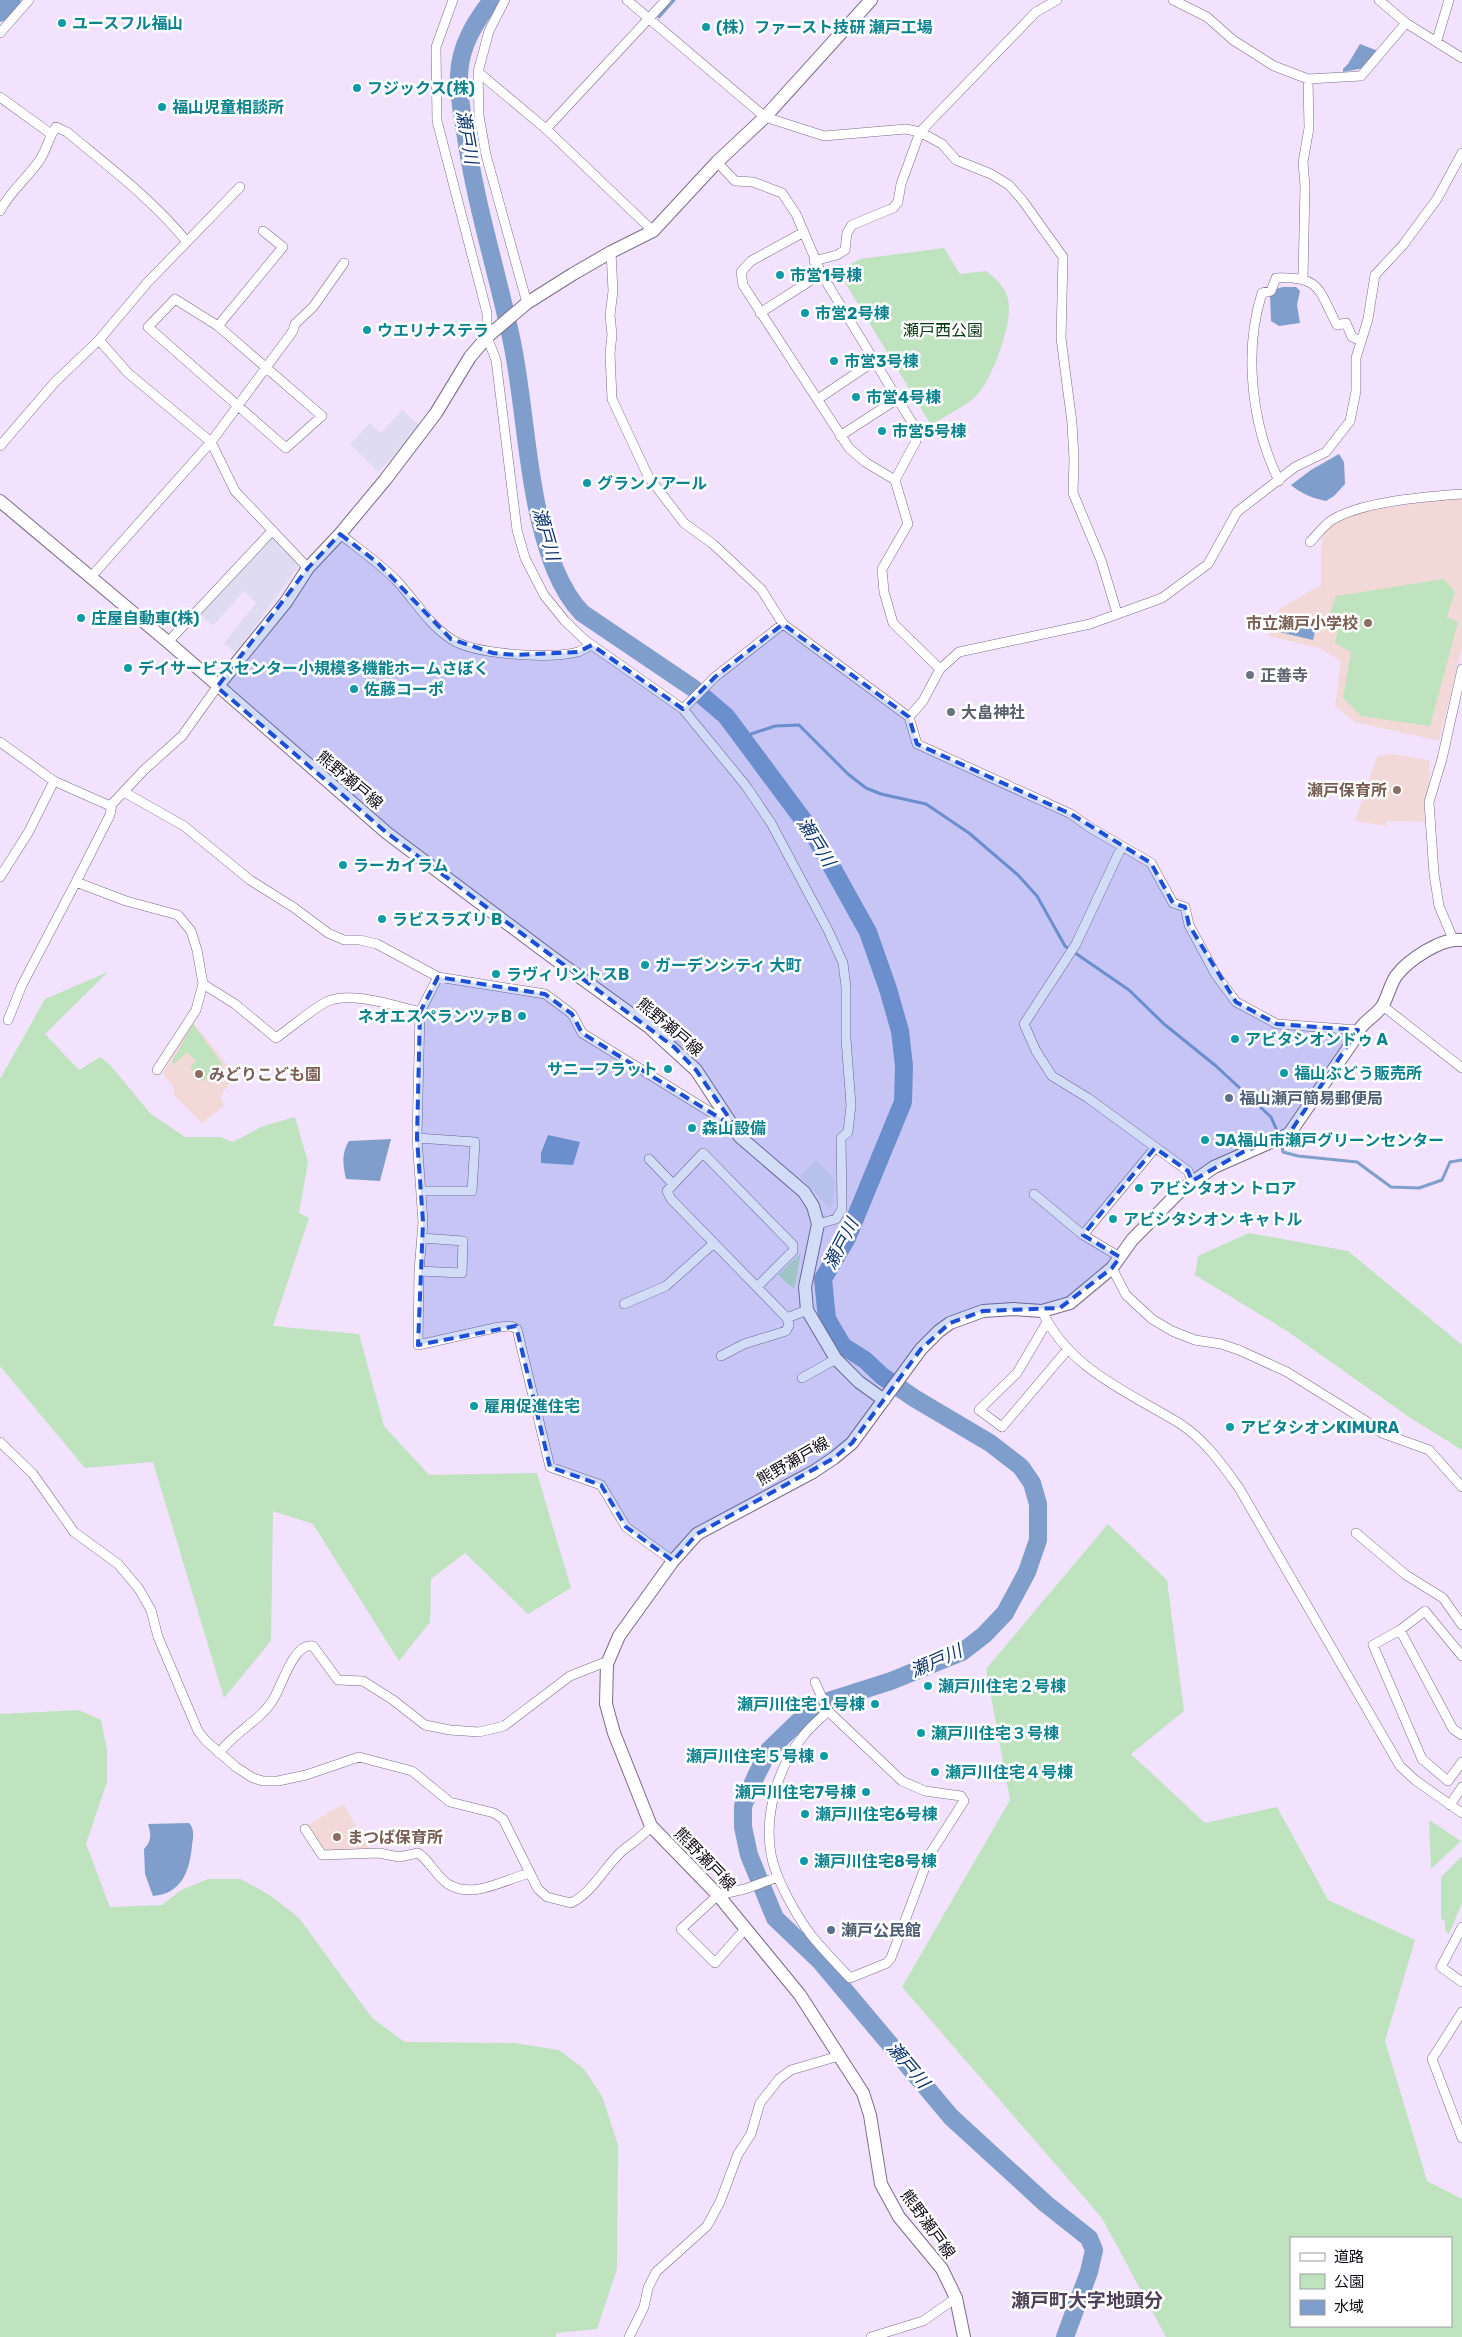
<svg xmlns="http://www.w3.org/2000/svg" width="1462" height="2337" font-family="Rubik,'Noto Sans JP',sans-serif">
  <style>
    .industrial { fill: #dfdcf2 }
    .education { fill: #f2d8d6 }
    .green { fill: #bee3be; fill-rule: evenodd }
    .water { fill: #7f9ecb }
    .lines { fill: none; stroke-linecap: round; stroke-linejoin: round }
    .stream { stroke: #7f9ecb; stroke-width: 3 }
    .river { stroke: #7f9ecb; stroke-width: 18 }
    .street-casing { stroke: #7b6d86; stroke-width: 10 }
    .secondary-casing { stroke: #7b6d86; stroke-width: 14 }
    .street { stroke: #fff; stroke-width: 9 }
    .secondary { stroke: #fff; stroke-width: 12 }
    .marked { fill: #1d4ed8; fill-opacity: 0.2; stroke: #1d4ed8; stroke-width: 4; stroke-dasharray: 10 6; stroke-linejoin: round }
    .culture-dot { fill: #0f9aa8; stroke: #fff; stroke-width: 2 }
    .education-dot { fill: #8d6e63; stroke: #fff; stroke-width: 2 }
    .worship-dot { fill: #6b7280; stroke: #fff; stroke-width: 2 }
    .service-dot { fill: #5c6f8a; stroke: #fff; stroke-width: 2 }
    .labels { text-anchor: middle; dominant-baseline: central; stroke-width: 5; stroke-linejoin: round; paint-order: stroke }
    .culture-label { font-size: 16px; font-weight: bold; fill: #0d838f; stroke: #fff; text-anchor: start }
    .park-label { font-size: 16px; fill: #08380f; stroke: #fff }
    .education-label { font-size: 16px; font-weight: bold; fill: #785e54; stroke: #fff; text-anchor: end }
    .worship-label { font-size: 16px; font-weight: bold; fill: #5b616d; stroke: #fff; text-anchor: start }
    .street-label { font-size: 16px; fill: #100a14; stroke: #fff }
    .service-label { font-size: 16px; font-weight: bold; fill: #4e5e75; stroke: #fff; text-anchor: start }
    .water-label { font-size: 18px; font-style: italic; fill: #10376e; stroke: #fff }
    .quarter-label { font-size: 19px; font-weight: bold; fill: #4e4158; stroke: #fff }
  </style>
  <rect width="100%" height="100%" fill="#f2e2fe"/>
  <path class="industrial" d="M402 410 420 426 399 450 388 440 399 451 378 472 350 444 370 423 381 433Z
    M273 536 301 563 236 653 224 643 256 603 244 591 213 626 200 614Z
    M816 1160 835 1180 833 1203 829 1208 800 1176Z"/>
  <path class="education" d="M1462 497V648L1439 741 1355 722 1335 706 1341 661 1319 648 1269 636 1279 609 1321 585V548L1325 527 1347 514Z
    M1390 754 1429 760 1430 822 1386 821V826L1355 821 1377 757Z
    M193 1022 235 1075 220 1097 224 1106 202 1123 173 1094 174 1088 163 1073Z
    M343 1804 369 1848 319 1851 307 1826Z"/>
  <path class="green" d="M944 248 960 274 986 271C997 279 1008 290 1009 305 1011 327 991 384 974 398 962 408 945 416 931 425L838 271 860 259Z
    M1444 579 1455 592 1447 617 1458 622 1430 726 1361 716 1343 698 1351 652 1335 643 1340 619 1329 616 1336 596Z
    M108 972 45 1034 79 1070 100 1057 110 1065 151 1114 185 1137H220L233 1142 263 1126 295 1117 308 1162 299 1213 309 1218 273 1326 359 1334 384 1426 429 1475 537 1473 571 1588 528 1614 465 1553 431 1579 430 1622 399 1661 313 1524 273 1511 271 1641 224 1698 153 1462 85 1468 0 1366V1079L45 999Z
    M193 1024 222 1064 202 1082 190 1067 196 1061 187 1052 174 1064 172 1062Z
    M1249 1233 1348 1251 1462 1345V1450L1412 1419 1287 1331 1195 1275 1198 1256Z
    M801 1253 794 1289 778 1275Z
    M1108 1524 1167 1580 1184 1711 1131 1754 1205 1823 1277 1807 1328 1900 1415 1940 1385 2041 1427 2181 1462 2199V2337H1166L1102 2218 902 1987 1010 1800 986 1669ZM1291 2238H1451V2326H1291Z
    M79 1710 101 1720 107 1750V1782L86 1844 110 1907 162 1905 181 1890 208 1879H241L271 1896 299 1918 372 2018 405 2042 514 2043 559 2050 584 2069 602 2096 618 2145 617 2269 597 2329 556 2333V2337H0V1714Z
    M1429 1820 1461 1841 1431 1869Z
    M1462 1856V1903L1449 1934 1445 1931V1922L1441 1918V1877Z"/>
  <path class="water" d="M1360 44 1378 51 1364 68 1343 72V69L1348 64Z
    M1283 287H1296L1300 291 1297 305 1300 323 1279 326 1271 321 1270 295 1275 289Z
    M1339 454 1344 462 1345 484 1334 496 1326 501C1312 498 1302 494 1291 485L1311 470Z
    M1283 616 1317 623 1313 640 1279 632Z
    M548 1135 580 1142 573 1165 541 1163V1153Z
    M391 1139 380 1181 346 1179C343 1165 341 1154 349 1141Z
    M189 1823C195 1829 193 1838 192 1845 190 1870 182 1894 153 1896L145 1874 144 1849C152 1841 151 1834 148 1824Z"/>
  <g class="lines">
    <path class="stream" d="M659 17 674 0
      M748 745 751 734 775 726 799 725 848 774 866 788 881 794 926 804 969 833 1018 875 1037 896 1065 946 1129 990 1164 1024 1216 1066 1271 1117 1279 1135
      M1281 1141 1283 1152 1298 1156 1357 1162 1391 1187 1419 1188 1442 1180 1450 1162 1462 1160"/>
    <path class="river" d="M492 0C475 22 460 46 459 75 458 94 462 113 465 131 475 203 497 271 512 342 524 401 526 464 540 521 548 553 559 589 582 613L693 688 726 716 813 833 868 932 888 989 900 1031 904 1066 903 1102 847 1238 823 1279 827 1319 843 1346 865 1360 882 1376 914 1398 990 1443 1021 1467 1032 1483 1038 1504V1540L1027 1572 1005 1613 984 1635 962 1652 891 1681 822 1703 798 1722 769 1750 756 1776 743 1806V1827L749 1855 775 1918 820 1961 951 2117 1046 2204 1089 2238 1094 2250 1089 2272 1065 2337
      M0 13 12 0"/>
    <defs>
      <path id="street" d="M453 0 436 47 437 121 487 313V337L496 360 517 530 525 558 544 595 565 621 586 641 683 709 746 786 771 823 828 930 843 963 846 987V1039L851 1105 848 1132 841 1138 842 1209 836 1219 818 1224
        M505 0 489 31 478 72 479 116 486 155 527 303
        M627 0 765 117 824 136 906 129 920 132 942 144 956 160 991 174 1009 185 1023 201 1063 257 1061 338 1072 423 1074 460 1073 493 1101 560 1117 613
        M1173 0 1207 17 1233 40 1274 66 1308 79 1361 76 1406 23
        M1379 0 1406 23 1462 58
        M0 33 29 0
        M1437 40 1449 0
        M478 72 546 129 653 231
        M0 97 51 134
        M546 129 666 0
        M717 162 735 181 753 182 782 193 796 214 822 275 916 429V441L895 480 908 524 882 569 884 592 893 623 940 669
        M0 211C10 191 29 177 41 158 47 148 49 137 56 127L67 132C109 167 153 200 187 242
        M804 232 751 261 741 272 743 285 849 448 865 462 895 480
        M611 252 613 291 610 315 612 335 610 353 612 399 648 476 684 523 713 544 761 589 783 624 909 717 917 744 1071 814 1089 827 1151 863 1173 903 1185 907 1189 925 1216 975 1236 1002 1277 1024 1358 1030
        M814 261 837 255 845 250 847 233 852 225 893 208 898 202 901 184 920 132 1036 12 1057 0
        M1303 278 1305 186 1303 162 1309 128 1308 79
        M175 299 218 326 322 416 286 448 148 327Z
        M760 313 816 277
        M218 326 283 247 263 231
        M99 340 128 373 211 442 235 491 308 568
        M818 399 870 364
        M840 436 894 401
        M0 446 55 382 99 340 147 283 240 187
        M1279 481C1252 426 1243 353 1262 293L1271 291 1276 278C1321 276 1318 289 1337 325L1346 323 1352 337 1361 341
        M340 534C359 549 379 563 396 580 414 599 428 624 451 639 475 655 549 659 578 652 583 650 587 647 592 645
        M1310 542C1317 535 1324 525 1332 520 1363 501 1426 497 1462 494
        M90 578 211 442 293 331 295 324 313 307 344 263
        M168 642 272 531
        M683 709 715 677 783 624
        M909 717 923 701 940 669 959 652 1090 624 1162 598 1208 564 1237 512 1295 467 1326 452 1350 421 1356 391V358L1368 319 1375 275 1403 245 1437 199 1462 153
        M0 742 54 781 108 805 112 804 144 770 182 736 217 687
        M124 792 184 826 250 880 293 907 328 933 344 940H360L377 944 438 977 545 994 572 1014 582 1033 720 1118 730 1120
        M112 804 110 815 76 882 126 901 178 915 191 931 197 950 203 984
        M1122 846 1076 944 1024 1024 1036 1051 1052 1076 1088 1098 1188 1171 1192 1181
        M0 877 28 833 54 781
        M1453 939 1439 906 1434 874 1429 802 1442 759 1462 669
        M438 977 420 1012 417 1138 423 1222 419 1271 418 1345 499 1327 511 1326 517 1329 550 1467 601 1485 626 1527 673 1561
        M1383 1006 1462 1068
        M8 1020 22 985 76 882
        M157 1070 196 1010 203 984 235 1004 276 1038C292 1027 308 1012 326 1002 348 990 396 1006 420 1012
        M417 1138 475 1142 472 1191H421
        M649 1159 673 1184
        M1034 1194 1083 1235 1120 1257
        M1083 1235 1155 1148
        M1112 1268 1126 1295 1152 1319 1172 1331 1195 1340 1221 1344 1239 1350 1287 1372 1366 1421 1382 1433 1429 1450 1462 1487
        M419 1271 462 1273 463 1241 422 1238
        M757 1287 793 1251V1245L703 1153 667 1191 671 1199 787 1318 807 1310
        M624 1304 666 1286 714 1243
        M1042 1311C1069 1369 1128 1392 1179 1423 1204 1439 1222 1464 1239 1488L1400 1766 1415 1780 1462 1813
        M1047 1322 1017 1373 979 1410 1002 1427 1068 1349
        M721 1356 744 1344 786 1331 789 1325 787 1318
        M802 1378 836 1359
        M0 1442 33 1474 74 1532 118 1564 139 1589 151 1610 158 1637 198 1731 206 1741 236 1767 253 1778 263 1781H278L306 1775 359 1757 412 1771 450 1802 494 1813 503 1819 538 1889 547 1897 571 1903C593 1892 603 1869 621 1852 631 1843 642 1838 651 1826
        M1356 1533 1406 1575 1443 1598 1462 1625
        M1400 1630 1453 1729 1462 1735
        M1462 1656 1425 1611 1400 1630 1373 1645 1422 1759 1448 1781 1462 1762
        M815 1682 828 1711 902 1781 925 1791 961 1796 964 1801 930 1854 891 1958 887 1963 850 1978C837 1964 823 1950 811 1935 796 1915 775 1878 771 1854 764 1815 778 1765 804 1735 811 1726 820 1719 828 1711
        M219 1753C234 1732 262 1720 274 1698 282 1685 294 1642 313 1646L338 1680 363 1681 393 1700 425 1725 450 1730 479 1732 504 1726 570 1676 603 1663 607 1664
        M1450 1805 1462 1787
        M305 1829 322 1855 379 1853 399 1857 418 1853C430 1861 436 1876 448 1884 473 1900 505 1879 530 1873
        M1462 1927 1441 1967 1462 1982
        M746 1928 715 1963 681 1929 718 1895 745 1889 778 1877
        M1462 2012 1432 2059 1462 2138
        M629 2337 644 2307 648 2288 656 2272 707 2226 720 2202 738 2154 751 2134 760 2103 779 2079 791 2070 839 2056
        M871 2337 923 2321 956 2298"/>
      <path id="secondary" d="M0 501 168 642 387 833 552 957 649 1027 696 1070 740 1137 804 1192 813 1206 818 1224 805 1287 807 1310 836 1359 859 1382 884 1400
        M217 687 286 602 308 568 340 534 385 480 436 413 470 357 487 337 527 303 573 274 611 252 653 231 717 162 765 117 871 0
        M964 2337 956 2298 942 2269 899 2217 881 2184 870 2115 863 2093 800 1995 718 1895 651 1826 614 1733 606 1704 607 1664 619 1636 673 1561 697 1534 813 1472 834 1458 852 1443 921 1349 939 1331 950 1323 983 1311 1014 1309 1042 1311 1070 1303 1112 1268 1132 1240 1180 1191 1214 1167 1289 1134 1356 1037C1360 1022 1376 1017 1383 1005 1388 996 1390 985 1396 976 1408 960 1442 937 1462 940"/>
    </defs>
    <use href="#street" class="street-casing"/>
    <use href="#secondary" class="secondary-casing"/>
    <use href="#street" class="street"/>
    <use href="#secondary" class="secondary"/>
  </g>
  <path class="marked" d="M340 534 378 563 451 639 493 653 515 655 578 652 592 645 683 709 715 677 783 624 909 717 917 744 1071 814 1151 863 1173 903 1185 907 1189 925 1236 1002 1277 1024 1358 1030 1289 1134 1243 1152 1192 1181 1188 1171 1155 1148 1083 1235 1120 1257 1112 1268 1060 1308 983 1311 950 1323 921 1349 852 1443 834 1458 697 1534 673 1561 626 1527 601 1485 550 1467 516 1326 418 1345 423 1222 417 1138 420 1012 438 977 545 994 572 1014 582 1033 736 1128 696 1070 674 1047 387 833 217 687 308 568Z"/>
  <g class="culture-dot">
    <circle cx="62" cy="23" r="5"/>
    <circle cx="706" cy="27" r="5"/>
    <circle cx="357" cy="88" r="5"/>
    <circle cx="162" cy="107" r="5"/>
    <circle cx="780" cy="275" r="5"/>
    <circle cx="805" cy="313" r="5"/>
    <circle cx="367" cy="330" r="5"/>
    <circle cx="834" cy="361" r="5"/>
    <circle cx="856" cy="397" r="5"/>
    <circle cx="882" cy="431" r="5"/>
    <circle cx="587" cy="483" r="5"/>
    <circle cx="81" cy="618" r="5"/>
    <circle cx="128" cy="668" r="5"/>
    <circle cx="354" cy="689" r="5"/>
    <circle cx="343" cy="865" r="5"/>
    <circle cx="382" cy="919" r="5"/>
    <circle cx="645" cy="965" r="5"/>
    <circle cx="496" cy="974" r="5"/>
    <circle cx="522" cy="1016" r="5"/>
    <circle cx="1235" cy="1039" r="5"/>
    <circle cx="668" cy="1069" r="5"/>
    <circle cx="1284" cy="1073" r="5"/>
    <circle cx="692" cy="1128" r="5"/>
    <circle cx="1205" cy="1140" r="5"/>
    <circle cx="1139" cy="1188" r="5"/>
    <circle cx="1113" cy="1219" r="5"/>
    <circle cx="474" cy="1406" r="5"/>
    <circle cx="1230" cy="1427" r="5"/>
    <circle cx="928" cy="1686" r="5"/>
    <circle cx="875" cy="1704" r="5"/>
    <circle cx="921" cy="1733" r="5"/>
    <circle cx="824" cy="1756" r="5"/>
    <circle cx="935" cy="1772" r="5"/>
    <circle cx="866" cy="1792" r="5"/>
    <circle cx="805" cy="1814" r="5"/>
    <circle cx="804" cy="1861" r="5"/>
  </g>
  <g class="education-dot">
    <circle cx="1368" cy="623" r="5"/>
    <circle cx="1397" cy="790" r="5"/>
    <circle cx="199" cy="1074" r="5"/>
    <circle cx="337" cy="1837" r="5"/>
  </g>
  <g class="worship-dot">
    <circle cx="1250" cy="675" r="5"/>
    <circle cx="951" cy="712" r="5"/>
  </g>
  <g class="service-dot">
    <circle cx="1229" cy="1098" r="5"/>
    <circle cx="831" cy="1930" r="5"/>
  </g>
  <g class="labels">
    <g class="culture-label">
      <text x="72" y="23">ユースフル福山</text>
      <text x="716" y="27">(株）ファースト技研 瀬戸工場</text>
      <text x="367" y="88">フジックス(株)</text>
      <text x="172" y="107">福山児童相談所</text>
      <text x="790" y="275">市営1号棟</text>
      <text x="815" y="313">市営2号棟</text>
      <text x="377" y="330">ウエリナステラ</text>
      <text x="844" y="361">市営3号棟</text>
      <text x="866" y="397">市営4号棟</text>
      <text x="892" y="431">市営5号棟</text>
      <text x="597" y="483">グランノアール</text>
      <text x="91" y="618">庄屋自動車(株)</text>
      <text x="138" y="668">デイサービスセンター小規模多機能ホームさぼく</text>
      <text x="364" y="689">佐藤コーポ</text>
      <text x="353" y="865">ラーカイラム</text>
      <text x="392" y="919">ラビスラズリ B</text>
      <text x="655" y="965">ガーデンシティ 大町</text>
      <text x="506" y="974">ラヴィリントスB</text>
      <text x="512" y="1016" text-anchor="end">ネオエスペランツァB</text>
      <text x="1245" y="1039">アビタシオンドゥ A</text>
      <text x="658" y="1069" text-anchor="end">サニーフラット</text>
      <text x="1294" y="1073">福山ぶどう販売所</text>
      <text x="702" y="1128">森山設備</text>
      <text x="1215" y="1140">JA福山市瀬戸グリーンセンター</text>
      <text x="1149" y="1188">アビシタオン トロア</text>
      <text x="1123" y="1219">アビシタシオン キャトル</text>
      <text x="484" y="1406">雇用促進住宅</text>
      <text x="1240" y="1427">アビタシオンKIMURA</text>
      <text x="938" y="1686">瀬戸川住宅２号棟</text>
      <text x="865" y="1704" text-anchor="end">瀬戸川住宅１号棟</text>
      <text x="931" y="1733">瀬戸川住宅３号棟</text>
      <text x="814" y="1756" text-anchor="end">瀬戸川住宅５号棟</text>
      <text x="945" y="1772">瀬戸川住宅４号棟</text>
      <text x="856" y="1792" text-anchor="end">瀬戸川住宅7号棟</text>
      <text x="815" y="1814">瀬戸川住宅6号棟</text>
      <text x="814" y="1861">瀬戸川住宅8号棟</text>
    </g>
    <g class="park-label">
      <text x="943" y="330">瀬戸西公園</text>
    </g>
    <g class="education-label">
      <text x="1358" y="623">市立瀬戸小学校</text>
      <text x="1387" y="790">瀬戸保育所</text>
      <text x="209" y="1074" text-anchor="start">みどりこども園</text>
      <text x="347" y="1837" text-anchor="start">まつば保育所</text>
    </g>
    <g class="worship-label">
      <text x="1260" y="675">正善寺</text>
      <text x="961" y="712">大畠神社</text>
    </g>
    <g class="street-label">
      <text transform="translate(350 780) rotate(40)">熊野瀬戸線</text>
      <text transform="translate(670 1027) rotate(40)">熊野瀬戸線</text>
      <text transform="translate(793 1461) rotate(-30)">熊野瀬戸線</text>
      <text transform="translate(705 1859) rotate(46)">熊野瀬戸線</text>
      <text transform="translate(928 2224) rotate(54)">熊野瀬戸線</text>
    </g>
    <g class="service-label">
      <text x="1239" y="1098">福山瀬戸簡易郵便局</text>
      <text x="841" y="1930">瀬戸公民館</text>
    </g>
    <g class="water-label">
      <text transform="translate(467 137) rotate(80)">瀬戸川</text>
      <text transform="translate(546 534) rotate(74)">瀬戸川</text>
      <text transform="translate(816 842) rotate(58)">瀬戸川</text>
      <text transform="translate(841 1244) rotate(-63)">瀬戸川</text>
      <text transform="translate(936 1661) rotate(-24)">瀬戸川</text>
      <text transform="translate(908 2065) rotate(50)">瀬戸川</text>
    </g>
    <g class="quarter-label">
      <text x="1087" y="2300">瀬戸町大字地頭分</text>
    </g>
  </g>
  <rect x="1290" y="2237" width="162" height="90" fill="#ffffff" stroke="#9f9da1"/>
  <rect x="1300" y="2253" width="25" height="8" fill="#ffffff" stroke="#9f9da1"/>
  <text x="1334" y="2262" font-size="15" fill="#100a14">道路</text>
  <rect x="1300" y="2274" width="25" height="15" fill="#bee3be" stroke="#9f9da1"/>
  <text x="1334" y="2287" font-size="15" fill="#100a14">公園</text>
  <rect x="1300" y="2300" width="25" height="15" fill="#7f9ecb" stroke="#9f9da1"/>
  <text x="1334" y="2312" font-size="15" fill="#100a14">水域</text>
</svg>
